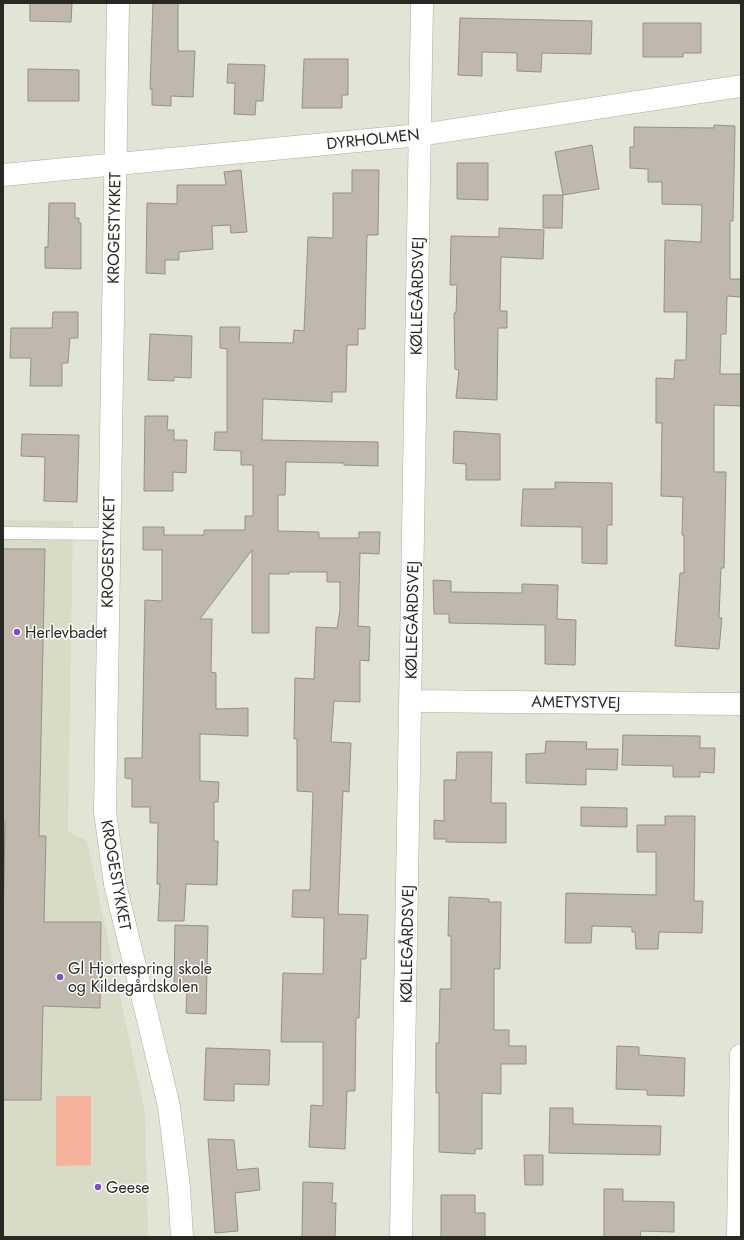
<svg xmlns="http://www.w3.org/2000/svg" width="744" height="1240" font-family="Jost,sans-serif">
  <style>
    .built { fill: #d8dbc6 }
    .green { fill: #f6b399 }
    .building { fill: #c0b8ac; stroke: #979085 }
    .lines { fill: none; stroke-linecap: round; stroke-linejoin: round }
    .service-casing { stroke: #acada0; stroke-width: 13 }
    .minor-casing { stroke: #acada0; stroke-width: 23 }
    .service { stroke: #fff; stroke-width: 12 }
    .minor { stroke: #fff; stroke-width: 22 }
    .poi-dot { fill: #7d51ca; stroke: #fff; stroke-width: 1.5 }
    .labels { text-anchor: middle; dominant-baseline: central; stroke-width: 3; stroke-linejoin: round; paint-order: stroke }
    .street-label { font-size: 16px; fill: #292924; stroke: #fff }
    .poi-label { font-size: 16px; fill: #292924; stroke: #fff; text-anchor: start }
  </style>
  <rect width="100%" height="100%" fill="#e2e4d6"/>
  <path class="built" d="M3 520 73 521 68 831 87 841 145 1113 148 1237H3Z"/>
  <path class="green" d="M56 1096H91V1165L56 1166Z"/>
  <path class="building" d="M30 3H72L71 22 30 21Z
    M153 3H178V51H195L193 97 171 96V106L152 105V89H150Z
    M460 18 592 21 591 54 542 53 541 72 517 71V53L482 52V76L458 75Z
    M643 23H701V53H683V57H643Z
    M304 59H348V95H342V108H302Z
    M228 64 265 65 263 101H256L255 115 234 114 235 83H227Z
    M28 69 79 70V101H28Z
    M714 125 735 126 733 221H730V279H741V297L727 296 726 334H721L720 374H741V406L714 405V472H726L724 568H721L719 618H722L719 649 675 646 680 573H684V535H682L683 497 661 496 662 423H656V378L674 379 675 360H686L687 312H664L665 240 701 242 702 205 662 204V182H648V169L630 168V147H634V127L714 128Z
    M592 145 599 189 563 195 562 228H543V195H563L555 152Z
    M457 163H488V200L457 199Z
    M241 170 247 232 231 233 230 225 212 226 213 249 179 252V260H165V274L146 273 147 203 177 204V185H226L224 172Z
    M352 170H379L378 235H367L365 329H358V345H347L346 392H332V402L263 399 262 440 378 442V466L344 465V463L286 462 285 495H278V531L319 532V538H359V532H380L379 554 360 553 358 626 370 627 369 661 360 660V702L334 701 331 742 351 743 349 792 343 791 338 914 368 915 366 959H361L359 1018H356L355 1091H347L345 1149 309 1147 311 1105 323 1106V1042H281L283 973 323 974 324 918 292 917 293 890H310L313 792 297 791V739H294L295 678 314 679 316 627 337 628 340 610V582H327V572H289V574H269V633H252V550L200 619H212L211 672 216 673V709L248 708V736L200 734V781L219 782 218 802H214V841H218L217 885 186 884 184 921H158L160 884H157L158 823H150V807H132V779L125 778V758H142L145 600 162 601V550H143V527H164V535H204V530H245V516H253V465H241V451L214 450 215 432H227V349L220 348V327H240L239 342 293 343 294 330 304 331 308 237 333 238V193H352Z
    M49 203H75V218H79V223H81V269L45 268V247H48Z
    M499 228 544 230 543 259 501 257 500 311H507V328H498L497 400 456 398 459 370 455 369 454 313H456L457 285H450L451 236 499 237Z
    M53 312H78V338H70L68 363H62V386H30L31 358H10L11 328H52Z
    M150 334 192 336 191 378 174 377V381L148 380Z
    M145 416H168L167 430H174V440H187L186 473 173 472V491H144Z
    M454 431 500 434V480H466V464L453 463Z
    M22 434 79 435 77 502 44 501 45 457 21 456Z
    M555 482 612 483V525H607V564L582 563V527L521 526 523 489H555Z
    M3 549H45L39 836H46L44 922H101L100 1008 43 1006 41 1100H3V931L5 821H3Z
    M433 580 451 581V592L522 593V584L558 585 557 619 576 620 575 665 545 664V625L449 623V614H434Z
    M623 735 700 736V748H715L714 773 700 772V777H673V766L622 765Z
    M546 741 587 742 586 749H618L617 770 586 769V785L526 783V754L545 753Z
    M457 752H492L491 803H506V843L446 842V839H434V820L444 821V780H456Z
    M581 807 627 808V827L581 826Z
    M665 816H695L694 901H703L702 933 659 932 658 949H636L635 932H632V927L592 926 591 943H565L566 893 656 895V852H637V825H665Z
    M449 897 489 899V902H501L500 969H494V1030H509V1046H526V1064H501V1094L482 1093V1149H475V1154L439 1152V1093H436V1043H439L440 989H451V936H448Z
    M175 925 208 926 206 1014 186 1013 187 989H174Z
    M617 1046 639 1047V1055L685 1058 684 1096 647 1095V1090L616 1089Z
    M206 1048 270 1050 269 1085 234 1084V1101L204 1100Z
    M550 1108H573V1124L661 1126 660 1155 549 1153Z
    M208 1139 234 1140 237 1170 258 1168 260 1190 235 1193 238 1231 215 1233Z
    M524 1155H543V1185H525Z
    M303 1182 333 1183 332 1203H336L335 1237H302Z
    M604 1189H623V1201L674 1202V1232L641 1231 640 1237H604Z
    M441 1195H475V1213H485V1237H441Z"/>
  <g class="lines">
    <defs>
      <path id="service" d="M3 533 109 534"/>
      <path id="minor" d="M118 3 105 812 115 884 169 1106 179 1188 182 1237
        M3 175 420 135 741 86
        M411 701 741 704
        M401 1237 422 3
        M738 1237 741 1055"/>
    </defs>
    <use href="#service" class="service-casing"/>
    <use href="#minor" class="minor-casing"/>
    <use href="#service" class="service"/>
    <use href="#minor" class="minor"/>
  </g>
  <g class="poi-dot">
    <circle cx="17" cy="632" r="4"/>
    <circle cx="60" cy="977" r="4"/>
    <circle cx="98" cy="1187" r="4"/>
  </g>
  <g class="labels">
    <g class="street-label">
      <text transform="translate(373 139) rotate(-6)">DYRHOLMEN</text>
      <text transform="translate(114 228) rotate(-89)">KROGESTYKKET</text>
      <text transform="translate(417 296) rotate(-89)">KØLLEGÅRDSVEJ</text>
      <text transform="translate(108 552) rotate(-89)">KROGESTYKKET</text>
      <text transform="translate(412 620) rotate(-89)">KØLLEGÅRDSVEJ</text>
      <text transform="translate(576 702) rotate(1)">AMETYSTVEJ</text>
      <text transform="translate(116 875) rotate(80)">KROGESTYKKET</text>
      <text transform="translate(407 944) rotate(-89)">KØLLEGÅRDSVEJ</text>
    </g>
    <g class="poi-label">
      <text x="25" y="632">Herlevbadet</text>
      <text x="68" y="968">Gl Hjortespring skole<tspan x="68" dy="18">og Kildegårdskolen</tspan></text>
      <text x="106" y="1187">Geese</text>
    </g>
  </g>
  <rect width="744" height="1240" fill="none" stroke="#292924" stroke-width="8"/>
</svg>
